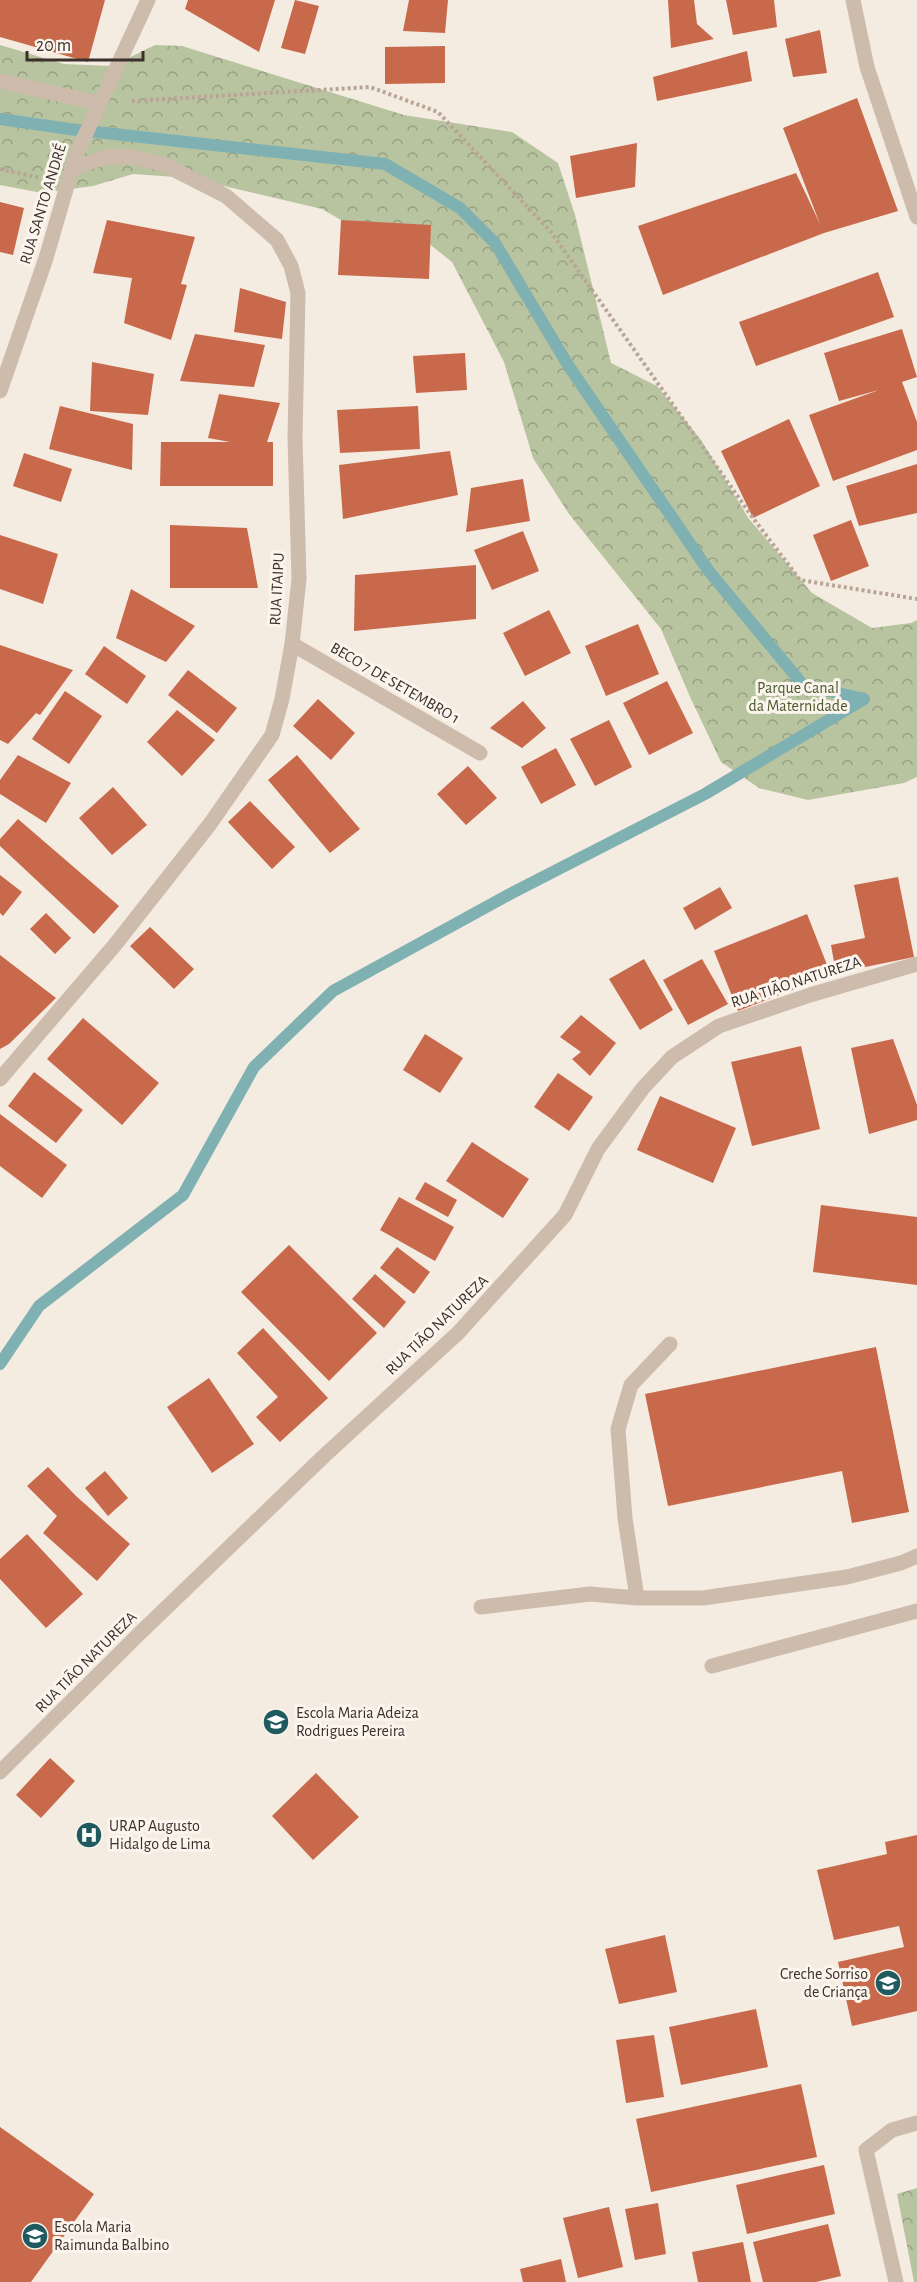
<svg xmlns="http://www.w3.org/2000/svg" width="917" height="2282" font-family="'Alegreya Sans',sans-serif">
  <style>
    .park { fill: url(#park-crowns) }
    .lines { fill: none; stroke-linecap: round; stroke-linejoin: round }
    .stream { stroke: #7fb0b2; stroke-width: 12 }
    .building { fill: #c8694b }
    .path { stroke: #b9a596; stroke-width: 4; stroke-dasharray: 3 3; stroke-linecap: butt }
    .service { stroke: #cdbbac; stroke-width: 15 }
    .minor { stroke: #cdbbac; stroke-width: 15 }
    .tertiary { stroke: #cdbbac; stroke-width: 15 }
    .labels { text-anchor: middle; dominant-baseline: central; stroke-width: 6; stroke-linejoin: round; paint-order: stroke }
    .street-label { font-size: 16px; fill: #3b302b; stroke: #fbf5ee }
    .park-label { font-size: 16px; fill: #4a5a2e; stroke: #fbf5ee }
    .poi-label { font-size: 16px; fill: #3b302b; stroke: #fbf5ee; text-anchor: start }
  </style>
  <defs>
    <pattern id="park-crowns" width="20" height="18" patternUnits="userSpaceOnUse" patternTransform="scale(1.5)"><rect width="20" height="18" fill="#b8c4a0"/><path d="M2 6a3 3 0 1 1 6 0M12 15a3 3 0 1 1 6 0" fill="none" stroke="#97a083"/></pattern>
  </defs>
  <rect width="100%" height="100%" fill="#f4ebe1"/>
  <path class="park" d="M0 45 64 64 112 66 155 45 182 46 404 115 512 132 558 163 575 215 611 363 657 386 701 440 749 519 812 593 872 628 911 623 917 620V777L904 783 808 800 759 788 721 762 691 699 661 629 569 514 533 458 504 362 452 262 408 227 341 220 322 209 190 178 133 174 93 186 42 193 0 185Z
    M917 2188V2282H914L897 2194Z"/>
  <g class="lines">
    <path class="stream" d="M0 119 69 129 385 164 460 208 495 243 568 365 708 570 803 685 864 699
      M0 1364 39 1306 183 1195 254 1067 333 991 510 894 705 794 864 699"/>
  </g>
  <path class="building" d="M0 0H105L88 62 0 37Z
    M188 0H275L259 52 185 9Z
    M295 0 319 6 305 54 281 48Z
    M409 0H448L445 33 403 31Z
    M668 0H694L697 24 714 39 671 48Z
    M726 0H774L777 27 733 35Z
    M820 30 827 73 793 77 785 39Z
    M445 46V83L385 84V47Z
    M747 51 752 81 657 101 653 77Z
    M857 98 898 211 824 233 663 295 638 226 796 173 820 224 783 128Z
    M637 143 635 187 576 198 570 156Z
    M0 202 24 208 13 255 0 252Z
    M107 220 195 237 181 284 187 285 171 340 124 323 132 278 93 273Z
    M341 220 431 225 429 279 338 275Z
    M878 272 894 317 756 366 739 322Z
    M240 288 286 302 282 339 234 332Z
    M902 329 917 377 902 382 917 422V450L833 481 809 415 879 390 839 401 824 353Z
    M195 334 265 345 254 387 180 381Z
    M465 353 467 390 416 393 413 356Z
    M92 362 154 374 148 415 90 411Z
    M219 394 280 403 267 442H273V486H160L161 442H230L208 438Z
    M60 406 133 424 132 470 49 449Z
    M418 406 420 449 340 453 337 410Z
    M789 419 820 486 753 518 721 451Z
    M450 451 458 495 343 519 339 465Z
    M24 453 72 469 61 502 13 486Z
    M917 464V513L859 526 846 486Z
    M523 479 530 521 466 532 471 488Z
    M851 520 869 566 831 581 813 535Z
    M170 525 247 528 258 588H170Z
    M523 531 539 571 492 590 474 550Z
    M0 535 58 554 43 604 0 589Z
    M476 565V619L354 631 355 575Z
    M131 589 195 626 166 662 116 638Z
    M549 610 571 653 525 676 503 633Z
    M638 624 659 674 606 696 585 646Z
    M0 645 73 670 40 715 36 713 8 744 0 740Z
    M104 646 146 676 127 704 85 674Z
    M188 670 237 708 217 733 168 695Z
    M667 681 693 733 649 755 623 703Z
    M65 691 102 716 69 764 32 739Z
    M318 699 355 733 331 760 293 726Z
    M523 701 546 728 522 748 490 728Z
    M177 710 215 740 182 776 147 742Z
    M609 720 632 767 595 786 570 739Z
    M556 748 576 785 541 804 521 767Z
    M18 755 71 783 46 823 0 794V780Z
    M297 755 360 829 330 853 268 780Z
    M468 766 497 798 466 825 437 794Z
    M113 787 147 825 112 855 79 818Z
    M250 801 295 847 272 869 228 822Z
    M18 819 119 906 94 934 0 846V839Z
    M0 875 22 892 3 916 0 913Z
    M898 877 914 957 836 973 831 945 865 938 854 885Z
    M720 887 732 908 695 930 683 908Z
    M46 913 71 938 55 954 30 929Z
    M807 914 831 975 738 1011 714 951Z
    M150 927 194 969 174 989 130 946Z
    M0 955 56 998 9 1044 0 1049Z
    M644 959 673 1010 640 1030 609 979Z
    M702 959 728 1004 688 1025 663 980Z
    M581 1015 616 1043 590 1076 572 1059 581 1052 560 1037Z
    M83 1018 159 1083 122 1125 47 1059Z
    M425 1034 463 1058 440 1093 403 1070Z
    M893 1039 917 1105V1120L869 1134 851 1048Z
    M801 1046 820 1129 752 1146 731 1062Z
    M34 1072 83 1110 56 1143 8 1106Z
    M558 1073 593 1097 569 1131 534 1107Z
    M660 1096 736 1128 713 1183 637 1150Z
    M0 1114 67 1165 42 1198 0 1166Z
    M472 1142 529 1179 503 1218 446 1181Z
    M425 1182 457 1200 448 1217 415 1199Z
    M399 1197 454 1227 435 1261 380 1230Z
    M821 1205 917 1217V1285L813 1272Z
    M289 1245 377 1333 329 1381 241 1292Z
    M397 1247 430 1272 414 1294 380 1268Z
    M375 1274 406 1302 384 1328 352 1299Z
    M263 1328 328 1398 280 1442 256 1417 278 1397 237 1353Z
    M876 1347 909 1512 852 1523 842 1471 668 1506 645 1394Z
    M209 1378 254 1444 212 1473 167 1407Z
    M48 1467 76 1496 130 1544 97 1581 43 1533 57 1516 27 1486Z
    M105 1471 128 1498 108 1516 85 1488Z
    M27 1534 83 1594 46 1628 0 1579V1559Z
    M50 1758 75 1781 41 1818 16 1795Z
    M316 1773 359 1817 313 1860 272 1816Z
    M917 1835V2011L852 2026 838 1962 904 1947 899 1926 834 1940 817 1870 887 1854 885 1842Z
    M665 1935 677 1992 619 2004 605 1949Z
    M756 2009 768 2067 681 2085 669 2027Z
    M654 2035 664 2097 626 2103 616 2040Z
    M801 2084 817 2157 651 2192 636 2119Z
    M0 2127 94 2194 31 2282H0Z
    M824 2165 835 2214 747 2234 736 2185Z
    M658 2203 666 2254 635 2260 625 2209Z
    M609 2207 623 2267 578 2278 563 2218Z
    M828 2224 841 2276 816 2282H763L753 2242Z
    M743 2242 751 2282H698L692 2252Z
    M561 2259 566 2282H523L520 2269Z"/>
  <g class="lines">
    <path class="path" d="M132 101 370 87 438 112 551 232 753 518 800 580 917 599
      M0 169 40 178"/>
    <path class="service" d="M0 81 99 103
      M292 644 480 753
      M637 1598 625 1518 618 1429 631 1385 670 1344
      M481 1607 590 1594 637 1598H703L847 1577 901 1563 917 1556
      M712 1666 917 1611"/>
    <path class="minor" d="M0 391 46 258 76 155 148 0
      M0 1079 114 946 210 824 272 735 282 699 292 644 299 579 295 438 298 293 291 266 277 240 226 196 163 164 132 157H106L71 169
      M0 1772 139 1634 324 1456 458 1333 565 1215 598 1149 643 1088 672 1057 719 1026 810 995 917 964
      M896 2282 866 2150 892 2130 917 2123"/>
    <path class="tertiary" d="M853 0 867 67 917 217"/>
  </g>
  <defs>
    <symbol id="school-disc" viewBox="-11 -11 22 22"><circle r="9.5" fill="#1f5a5e" stroke="#fbf5ee"/><path d="M0-5L7-2L0 1L-7-2ZM-4 1L0 2.5L4 1V4Q0 6-4 4Z" fill="#fff"/></symbol>
    <symbol id="hospital-disc" viewBox="-11 -11 22 22"><circle r="9.5" fill="#1f5a5e" stroke="#fbf5ee"/><path d="M-5-5h3v3.5h4V-5h3V5h-3V1.5h-4V5h-3Z" fill="#fff"/></symbol>
  </defs>
  <g fill-rule="evenodd">
    <use href="#school-disc" x="261" y="1707" width="30" height="30"/>
    <use href="#hospital-disc" x="74" y="1820" width="30" height="30"/>
    <use href="#school-disc" x="873" y="1968" width="30" height="30"/>
    <use href="#school-disc" x="20" y="2221" width="30" height="30"/>
  </g>
  <g class="labels">
    <g class="street-label">
      <text transform="translate(43 204) rotate(-73)">RUA SANTO ANDRÉ</text>
      <text transform="translate(277 589) rotate(-87)">RUA ITAIPU</text>
      <text transform="translate(395 683) rotate(30)">BECO 7 DE SETEMBRO 1</text>
      <text transform="translate(796 982) rotate(-18)">RUA TIÃO NATUREZA</text>
      <text transform="translate(437 1325) rotate(-44)">RUA TIÃO NATUREZA</text>
      <text transform="translate(86 1662) rotate(-45)">RUA TIÃO NATUREZA</text>
    </g>
    <g class="park-label">
      <text x="798" y="688">Parque Canal<tspan x="798" dy="18">da Maternidade</tspan></text>
    </g>
    <g class="poi-label">
      <text x="296" y="1713">Escola Maria Adeiza<tspan x="296" dy="18">Rodrigues Pereira</tspan></text>
      <text x="109" y="1826">URAP Augusto<tspan x="109" dy="18">Hidalgo de Lima</tspan></text>
      <text x="868" y="1974" text-anchor="end">Creche Sorriso<tspan x="868" dy="18">de Criança</tspan></text>
      <text x="54" y="2227">Escola Maria<tspan x="54" dy="18">Raimunda Balbino</tspan></text>
    </g>
  </g>
  <path d="M27 51v9h116v-9" fill="none" stroke="#3b302b" stroke-width="3"/>
  <text x="36" y="51" font-size="18" fill="#3b302b" stroke="#fbf5ee" stroke-width="4.5" paint-order="stroke">20 m</text>
</svg>
